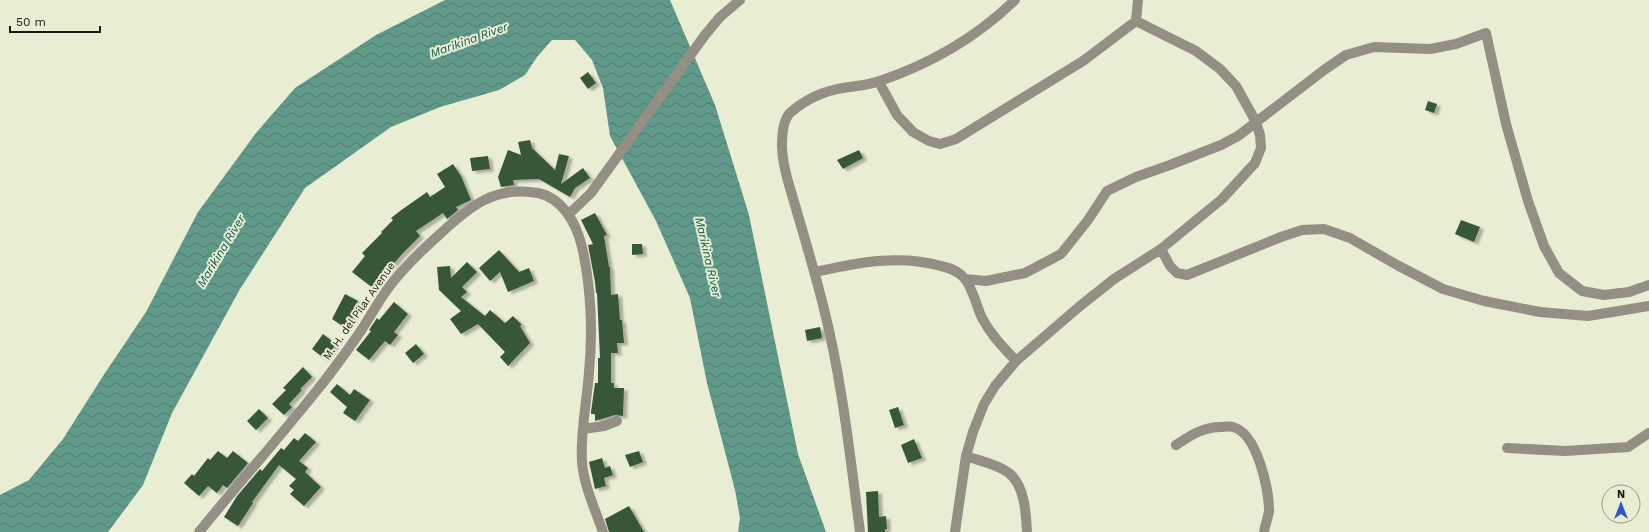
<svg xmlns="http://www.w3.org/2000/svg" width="1649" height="532" font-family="'Work Sans',sans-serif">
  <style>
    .water { fill: url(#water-waves) }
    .building { fill: #375737; filter: url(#shadow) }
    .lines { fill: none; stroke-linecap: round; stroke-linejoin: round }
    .minor { stroke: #948f85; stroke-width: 10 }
    .labels { text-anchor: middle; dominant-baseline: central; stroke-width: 4; stroke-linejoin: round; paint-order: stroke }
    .street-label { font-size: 11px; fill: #181a10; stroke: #e9edd3 }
    .water-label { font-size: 12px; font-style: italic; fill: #0b5a4a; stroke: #e9edd3 }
  </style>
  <defs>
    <pattern id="water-waves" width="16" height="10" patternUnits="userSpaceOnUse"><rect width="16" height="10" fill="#609989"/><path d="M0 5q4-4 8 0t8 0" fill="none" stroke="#4e7c6f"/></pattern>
    <filter id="shadow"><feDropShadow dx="4" dy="2.5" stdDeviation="1" flood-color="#0004"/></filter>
  </defs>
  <rect width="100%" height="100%" fill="#e9edd3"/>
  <path class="water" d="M445 0H670L715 105 749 215 798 454 826 532H738L740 518 735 490 707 383 690 298 656 221 610 136 603 88 592 60 575 40H552L537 57 525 75 499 90 440 107 391 127 305 188 240 289 172 413 143 485 108 532H0V495L29 480 63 439 103 376 146 312 198 212 256 133 295 88 376 35Z"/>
  <path class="building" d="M588 72 596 83 588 89 580 78Z
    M1428 101 1437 104 1434 113 1425 110Z
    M530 140 532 148 555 170 559 154 569 156 561 184 583 168 590 178 575 188 570 197 539 179 513 180 514 185 501 187 498 177 508 150 521 155 518 142Z
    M859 150 863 158 843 169 837 160Z
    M488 156 490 169 472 171 470 158Z
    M453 164 461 176 471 200 456 207 458 210 447 219 443 213 416 231 420 236 402 254 373 288 352 272 365 256 362 253 382 233 381 232 393 220 391 218 400 211 427 192 430 197 445 187 437 174Z
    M595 213 607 235 604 236 609 267H610L611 295 618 294 620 320H622L624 343H617L618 353H611V383H614V388H624L623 416 615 415 595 421V414H591V412L595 383H598V358H600L597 293H596L595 282 588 245 593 244 581 220Z
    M1461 220 1480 227 1474 242 1455 234Z
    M632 244H642L643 254 632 255Z
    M499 250 519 272 529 268 534 281 508 292 500 272 490 281 479 268Z
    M467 262 477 272 462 287 467 292 461 297 485 316 490 310 505 323 513 316 522 325 520 326 530 343 508 366 500 357 505 352 478 324 461 334 450 319 461 311 439 290 437 267 450 266 451 278Z
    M345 294 358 301 350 315 353 317 346 328 332 319Z
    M394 302 408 314 394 332 398 335 390 345 385 341 369 360 356 350 371 331 369 330 377 318 379 320Z
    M820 327 822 338 807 341 805 330Z
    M323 334 336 344 325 359 312 349Z
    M416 344 424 354 413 363 405 353Z
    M303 367 312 377 300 389 302 390 289 404 292 407 284 415 272 404 286 390 283 388Z
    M337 384 350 395 354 389 370 400 355 421 343 413 347 407 330 392Z
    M898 407 904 425 895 428 889 410Z
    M259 409 268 418 256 430 247 421Z
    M305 433 316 442 299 461 308 468 305 472 321 487 304 506 290 494 294 490 289 486 296 479 279 465 252 502 253 503 238 526 224 517 237 496 260 469 262 471 281 448 284 450 294 438 298 441Z
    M914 439 922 458 908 463 901 445Z
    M218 451 227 458 233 451 248 463 227 488 223 485 217 493 208 486 199 496 184 483 192 474 194 476 208 458 210 460Z
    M639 451 643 462 630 467 625 455Z
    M602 458 605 468 610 466 613 475 604 478 606 486 595 489 589 462Z
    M878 491 879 517 886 516 887 529H885V532H868L866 492Z
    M629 506 644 532H609L605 519Z"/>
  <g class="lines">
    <path class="minor" d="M879 82 897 115 913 132 929 141 940 144 956 139 1083 61 1136 21 1138 0
      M569 214 591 193 705 35 720 17 740 0
      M1161 249 1170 266 1177 273 1187 275 1281 237 1302 230 1324 229 1350 238 1397 265 1443 289 1484 301 1540 312 1588 316 1649 306
      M815 272C857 263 898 254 941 266 950 268 959 271 965 279 972 287 977 307 982 318 991 335 1003 347 1016 361
      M965 279 986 281 1025 273 1061 254 1088 220 1107 191 1136 177 1170 165 1221 145 1238 136 1324 70 1346 55 1374 47 1430 49 1456 44 1486 33 1506 124 1528 201 1544 246 1559 273 1582 291 1604 295 1629 292 1649 285
      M583 429 604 426 617 421
      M1176 445C1191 435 1203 427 1221 427 1224 427 1230 426 1233 427 1257 433 1269 489 1269 511 1268 518 1265 525 1264 532
      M1507 448 1565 451 1628 447 1649 433
      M966 456C980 461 997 464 1009 473 1025 486 1026 514 1027 532
      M199 532C238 484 279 438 318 389 331 373 344 355 356 338 368 321 377 303 389 287 404 267 421 251 440 234 469 207 495 185 538 193 563 198 577 225 582 247 591 286 593 332 589 372 587 402 580 432 582 462 584 486 595 509 603 532
      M860 532C850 456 842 379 823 305 815 273 806 243 797 212 791 190 782 167 782 145 782 135 783 119 791 112 805 100 824 91 843 88 855 86 869 85 880 81 930 64 977 37 1015 0
      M955 532 966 456 973 432 984 404 995 386 1016 361 1080 306 1114 279 1161 249 1222 199 1255 163 1261 148 1260 135 1256 122 1236 86 1220 69 1196 51 1136 21"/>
  </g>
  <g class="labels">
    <g class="street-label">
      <text transform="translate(359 311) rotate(-55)">M. H. del Pilar Avenue</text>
    </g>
    <g class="water-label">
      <text transform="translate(469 40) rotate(-20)">Marikina River</text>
      <text transform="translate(221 251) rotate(-59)">Marikina River</text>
      <text transform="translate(708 257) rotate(77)">Marikina River</text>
    </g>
  </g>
  <g transform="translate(1621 504)"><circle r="19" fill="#e9edd3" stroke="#959985"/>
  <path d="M0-3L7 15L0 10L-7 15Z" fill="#3255c6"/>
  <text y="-6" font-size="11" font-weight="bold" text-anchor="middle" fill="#181a10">N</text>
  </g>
  <path d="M10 26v6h90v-6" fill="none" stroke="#181a10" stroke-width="2"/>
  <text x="16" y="26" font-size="12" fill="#181a10" stroke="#e9edd3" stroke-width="3" paint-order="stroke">50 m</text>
</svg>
